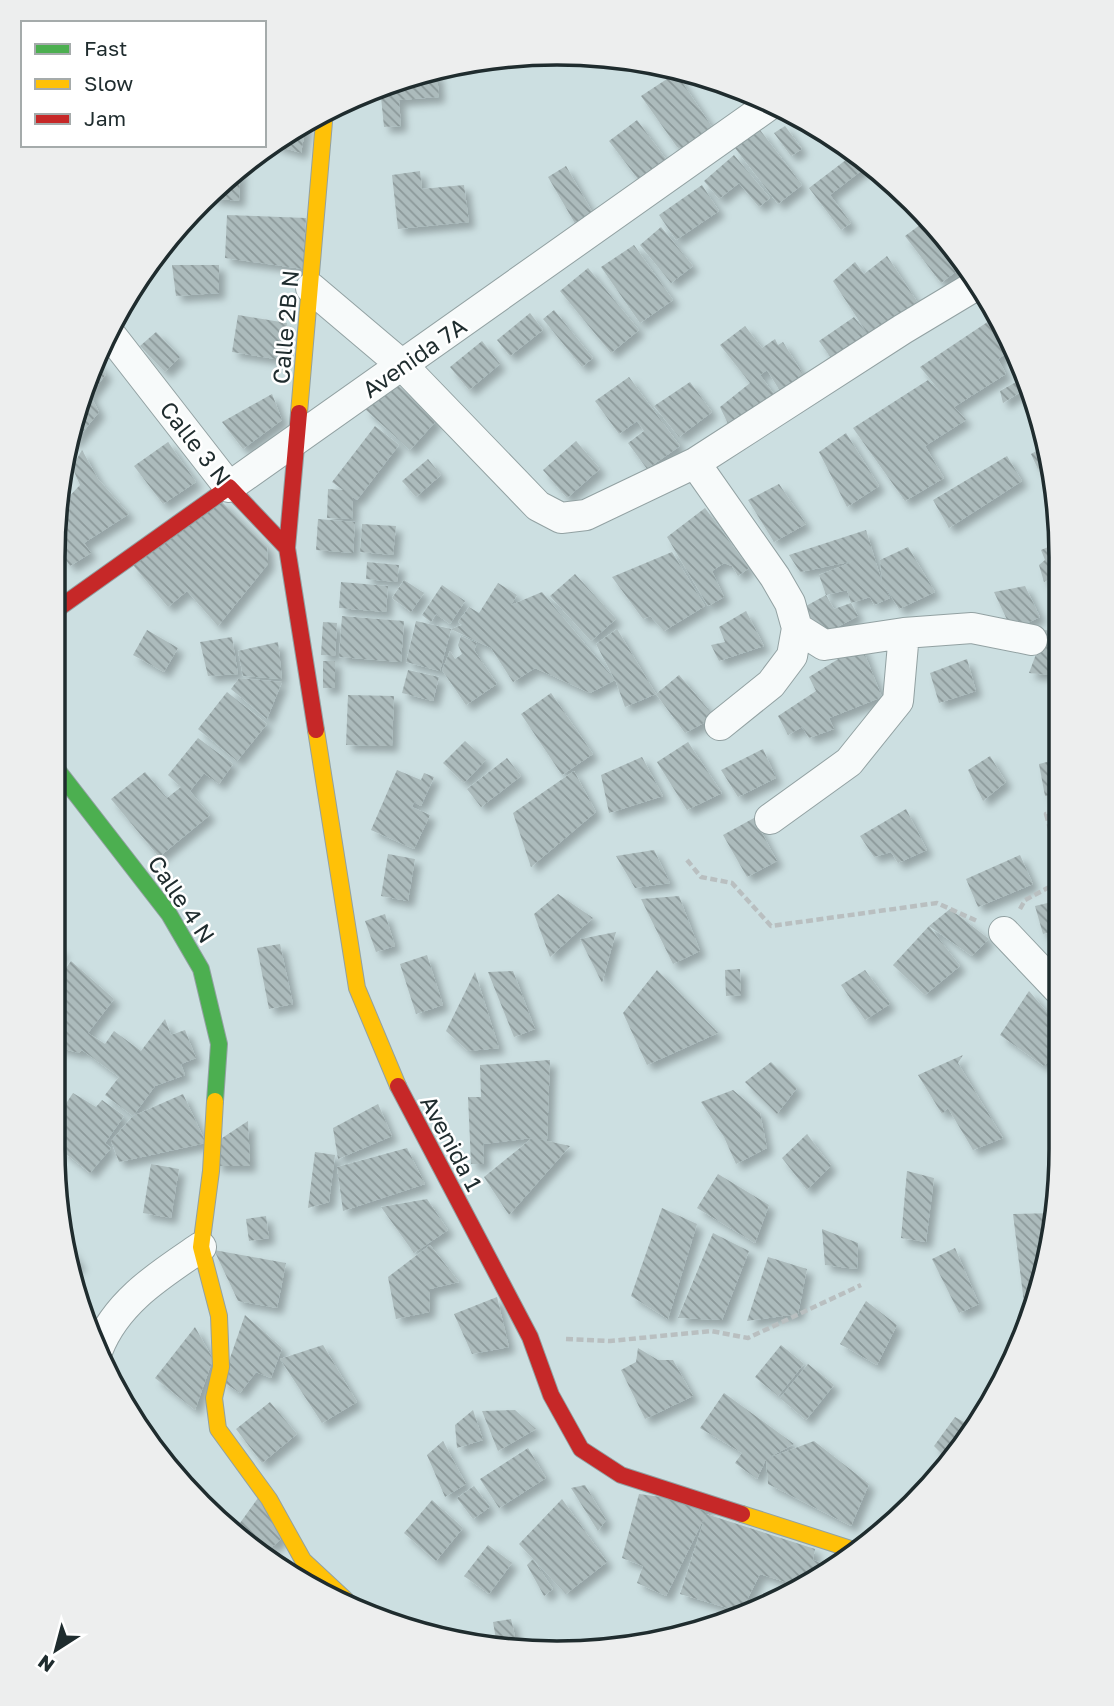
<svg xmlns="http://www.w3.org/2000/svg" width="1114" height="1706" font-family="'Golos Text',sans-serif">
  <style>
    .building { fill: url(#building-back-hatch); filter: url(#shadow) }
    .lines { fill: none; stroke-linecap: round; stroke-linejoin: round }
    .street-casing { stroke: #92a1a2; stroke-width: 32 }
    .fast-casing { stroke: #92a1a2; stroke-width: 18 }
    .slow-casing { stroke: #92a1a2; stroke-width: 18 }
    .jam-casing { stroke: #92a1a2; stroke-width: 18 }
    .path { stroke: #b9bfc0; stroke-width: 4.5; stroke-dasharray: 7 3.5; stroke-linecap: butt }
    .street { stroke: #f7fafa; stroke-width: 30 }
    .fast { stroke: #4caf50; stroke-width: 16 }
    .slow { stroke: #ffc107; stroke-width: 16 }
    .jam { stroke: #c62828; stroke-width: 16 }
    .labels { text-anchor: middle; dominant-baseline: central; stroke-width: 5; stroke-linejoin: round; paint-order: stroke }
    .street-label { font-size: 23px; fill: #1f2c2e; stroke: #fff }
    .rim { fill: none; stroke: #1f2c2e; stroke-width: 3.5 }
  </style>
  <defs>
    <pattern id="building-back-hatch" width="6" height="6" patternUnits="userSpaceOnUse" patternTransform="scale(1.75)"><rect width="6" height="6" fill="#acbbbc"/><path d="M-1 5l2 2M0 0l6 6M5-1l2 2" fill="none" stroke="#8b9899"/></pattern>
    <filter id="shadow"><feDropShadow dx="6" dy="6" stdDeviation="3.5" flood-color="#0004"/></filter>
  </defs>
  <rect width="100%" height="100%" fill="#ccdfe1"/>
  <path class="building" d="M437 73 439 97 399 100 401 126 384 127 380 87 415 74Z
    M676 73 712 127 683 150 677 147 641 96Z
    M637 120 666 159 638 179 609 141Z
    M307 121 301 153 270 144Z
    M785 126 802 149 791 156 774 133Z
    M760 130 802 185 778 204 735 148Z
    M855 153 870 164 830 195 851 223 841 230 809 188Z
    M734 155 770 198 759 207 739 183 719 199 704 181Z
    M240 166 239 201 212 198V192Z
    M566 166 598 222 580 232 548 177Z
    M420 171 422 189 464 185 469 222 398 229 392 175Z
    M702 185 719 211 676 240 659 215Z
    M227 215 306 218 303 269 225 258Z
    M928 219 966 264 941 283 905 236Z
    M661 227 693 266 671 283 640 245Z
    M634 245 673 300 640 323 601 267Z
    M887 256 920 306 834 362 819 341 854 317 867 333 833 281 855 262 864 274Z
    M172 265H219V293L176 296Z
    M588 268 639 330 611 353 560 291Z
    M554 310 593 358 582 367 543 319Z
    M530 313 543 330 510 356 497 340Z
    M238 315 287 323 282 360 232 352Z
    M989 321 1013 349 998 359 1006 374 954 407 966 420 925 446 944 478 905 501 853 428 928 380 950 403 920 367Z
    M745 326 762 348 775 339 778 345 783 342 809 384 785 399 767 370 760 375 777 398 730 428 720 407 750 383 720 345Z
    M156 332 180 357 165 372 140 346Z
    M482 341 500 364 469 390 450 367Z
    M94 359 106 374 90 395 99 412 74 443 70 440Z
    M629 377 680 446 647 469 628 443 644 431 637 421 619 434 595 401Z
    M1025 377 1035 401 1031 403 1022 391 1003 403 1000 391Z
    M392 380 437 420 410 450 365 409Z
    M690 382 712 412 679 437 654 406Z
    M272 394 282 420 243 449 222 422Z
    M375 426 399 445 357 500 353 497 352 519 327 518 328 489 343 490 332 482Z
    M846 433 879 486 847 507 819 452Z
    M576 441 600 469 567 498 543 470Z
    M168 442 196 482 163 504 134 466Z
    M1047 445 1050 462 1038 469 1031 454Z
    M82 450 98 479 129 514 84 543 91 553 70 566 57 547V525L67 520 58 508 80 485 72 467Z
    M1007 456 1022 481 949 528 933 500Z
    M428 459 441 475 416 497 402 481Z
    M779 484 806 524 774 542 748 500Z
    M221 501 267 547 268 564 218 626 187 591 168 607 133 565Z
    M705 508 749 568 738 576 732 566 724 563 712 571 724 597 708 606 667 537Z
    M318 519 355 522 353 553 316 550Z
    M362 524 396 526 393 555 360 552Z
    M866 530 882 582 880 560 908 547 935 592 899 609 883 583 890 598 874 605 870 597 851 603 847 590 826 595 819 575 854 561 800 572 789 555Z
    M1060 542V574L1044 582 1039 565 1045 560 1041 550Z
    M672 552 705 606 664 631 650 616 643 619 612 577Z
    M367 562 399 565 397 582 366 579Z
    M575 574 616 619 591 641 550 596Z
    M404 580 424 593 411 612 392 598Z
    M341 582 388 586 386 612 339 608Z
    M498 583 517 595 511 605 542 592 615 680 590 693 535 668 513 682 491 648 451 629 462 625 458 622 469 607 479 613Z
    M442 585 465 601 450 624 436 614 431 622 422 615Z
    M1025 586 1040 617 1017 628 1009 624 994 592Z
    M826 595 834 609 851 603 858 616 817 638 806 606Z
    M746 611 764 646 719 661 711 645 725 642 719 627Z
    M342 616 404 621 401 662 339 657Z
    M416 621 451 629 440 671 406 662Z
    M323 622 337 623 335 656 321 655Z
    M617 629 656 694 625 707 616 682 596 644Z
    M147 630 178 648 164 672 133 655Z
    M1045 630 1060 632V676L1029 673Z
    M461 636 477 643 474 650 497 684 466 705 442 670 450 651 455 659 462 654 458 645Z
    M232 637 238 674 208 676 200 642Z
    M278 642 282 679 243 676 238 651Z
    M861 645 882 697 829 718 834 729 809 738 802 727 788 735 778 716 816 691 809 677Z
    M967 659 976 691 939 703 930 673Z
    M323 661H335V688H323Z
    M408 670 439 677 433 701 402 693Z
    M679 675 715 717 685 733 656 694Z
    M239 678 282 682 267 719 231 689Z
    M227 692 267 724 237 761 198 729Z
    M551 693 593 754 562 775 521 714Z
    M348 695 394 696 392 746 346 745Z
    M198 738 233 764 219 784 204 773 190 791 210 815 159 857 111 799 145 772 167 798 181 787 168 775Z
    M465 741 486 760 464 783 443 763Z
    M688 742 722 793 687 810 657 762Z
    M763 749 776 778 738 797 721 770Z
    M990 756 1006 782 983 801 968 770Z
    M642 757 663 796 609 813 601 775Z
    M507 758 521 776 481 807 467 789Z
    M1059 759V793L1045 796 1039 764Z
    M397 770 421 780 424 773 434 777 421 806 414 802 412 807 430 815 414 849 371 830Z
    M574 771 596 812 531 867 513 813Z
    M906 809 927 850 898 863 891 852 874 857 860 836Z
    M754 818 777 861 747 877 723 835Z
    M654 850 670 883 635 888 616 856Z
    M388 854 415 859 408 901 381 896Z
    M1020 855 1033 884 978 907 966 879Z
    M558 894 593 918 550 957 534 914Z
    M679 896 700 951 673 964 641 899Z
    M1056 901 1059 930 1043 934 1035 906Z
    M950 909 989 939 972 956 929 926Z
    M385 914 395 946 376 952 365 921Z
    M929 926 960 966 925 995 893 965Z
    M616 932 602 983 580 939Z
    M54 944 63 953 54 963Z
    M280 944 293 1004 269 1009 257 948Z
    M427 955 443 1005 416 1014 400 964Z
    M71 961 114 999 88 1033 105 1044 114 1031 141 1051 165 1019 171 1035 185 1030 196 1058 181 1064 185 1075 155 1086 133 1116 105 1095 119 1077 82 1050 79 1053 53 1046 63 1026 53 1016 54 985Z
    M740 969 741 995 726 996 725 970Z
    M657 970 718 1033 647 1065 623 1013Z
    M865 970 890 1004 865 1020 841 985Z
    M513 971 535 1029 514 1037 488 972Z
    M475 972 499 1048 468 1051 446 1031Z
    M1029 991 1058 1025V1052L1044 1066 1000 1035Z
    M963 1055 958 1063 1003 1138 973 1150 948 1108 942 1114 918 1075Z
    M550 1060 547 1140 538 1139 570 1146 509 1215 484 1177 532 1138 483 1144 484 1164H471L468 1097H481L480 1065Z
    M771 1062 797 1088 777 1114 745 1082Z
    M733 1090 760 1113 767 1148 736 1164 724 1137 701 1102Z
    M73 1093 96 1107 102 1100 124 1116 105 1143 111 1148 90 1173 61 1150 67 1142 53 1132V1123Z
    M183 1094 206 1143 119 1162 111 1141 133 1116Z
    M378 1104 392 1136 338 1159 333 1128Z
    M248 1121 250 1166H216V1142Z
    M807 1134 831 1166 807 1190 782 1158Z
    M407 1148 425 1184 343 1211 337 1167Z
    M315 1152 335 1155 329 1202 308 1208Z
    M151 1164 179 1169 171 1218 143 1213Z
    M907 1171 934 1178 926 1242 901 1238Z
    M718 1174 769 1205 755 1243 697 1208Z
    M427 1199 448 1230 414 1253 381 1207Z
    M662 1208 697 1224 668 1319 631 1296Z
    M1057 1213 1034 1302 1024 1303 1013 1214Z
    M266 1216 269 1238 249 1241 246 1219Z
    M822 1229 858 1243 857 1269 825 1265Z
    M713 1233 749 1251 722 1320 678 1318Z
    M68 1244 80 1265 72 1269 71 1261Z
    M430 1245 459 1282 430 1289 429 1312 396 1319 388 1277Z
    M955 1248 979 1304 959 1313 932 1259Z
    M214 1250 286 1263 277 1308 238 1301Z
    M768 1257 807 1269 798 1314 747 1321Z
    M497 1297 509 1347 472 1354 454 1314Z
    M866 1301 897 1325 877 1365 840 1344Z
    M245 1315 282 1348 271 1378 256 1372 240 1393 222 1381Z
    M195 1327 213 1359 195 1410 155 1378Z
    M323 1345 357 1402 322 1423 280 1359Z
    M781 1345 804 1364 778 1396 755 1377Z
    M638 1348 658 1360H673L693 1396 645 1419 621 1370 636 1362Z
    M808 1364 834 1385 806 1420 780 1398Z
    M724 1393 794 1444 766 1459 757 1479 735 1463 742 1453 700 1428Z
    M270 1402 297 1434 262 1463 236 1429Z
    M473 1410 483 1440 457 1448 455 1425Z
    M515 1410 536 1429 498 1451 482 1411Z
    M955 1417 971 1426 949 1461 934 1446Z
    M443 1441 466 1484 445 1497 427 1455Z
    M814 1441 869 1484 851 1526 768 1484 766 1459Z
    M528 1448 546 1478 499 1508 480 1479Z
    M585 1485 606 1520 598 1531 571 1488Z
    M474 1486 490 1507 473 1519 457 1498Z
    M639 1494 706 1503V1514L815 1549 813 1560 826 1565 823 1575 798 1586 760 1574 741 1612 680 1594 706 1514 666 1596 637 1583 643 1566 622 1558Z
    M258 1498 283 1537 271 1548 240 1523Z
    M562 1499 607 1562 566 1594 519 1544Z
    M432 1500 463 1528 436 1561 404 1533Z
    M231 1527 262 1551 260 1555 250 1549Z
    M488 1545 512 1563 489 1594 464 1576Z
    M533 1559 553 1589 544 1596 527 1565Z
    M511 1619 516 1641 497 1645 493 1622Z"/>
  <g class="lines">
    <defs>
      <path id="street" d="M311 288 402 365 538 506 561 518 586 515 695 463 903 329 978 284
        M110 334 229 487 772 103
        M695 463 775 577 790 603 797 628 792 656 771 684 720 725
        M797 628 824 645 904 633 972 628 1032 640
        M770 819 849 762 898 701 904 633
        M1004 932 1058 989
        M98 1349C117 1301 160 1275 201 1247"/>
      <path id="fast" d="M55 767 169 914 201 969 219 1044 215 1101"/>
      <path id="slow" d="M299 413 325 110
        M316 730 357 988 398 1086
        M215 1101 211 1171 201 1247 219 1316 221 1367 214 1398 218 1429 269 1499 303 1560 346 1600
        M742 1514 857 1551"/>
      <path id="jam" d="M299 413 287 548 316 730
        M56 610 229 487 287 548
        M398 1086 530 1337 551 1395 581 1449 621 1475 742 1514"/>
    </defs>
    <use href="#street" class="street-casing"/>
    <use href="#fast" class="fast-casing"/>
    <use href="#slow" class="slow-casing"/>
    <use href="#jam" class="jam-casing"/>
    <path class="path" d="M687 860 701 877 732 883 771 926 937 903 977 921
      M1059 861 1046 814H1059
      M1020 909 1025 900 1059 882
      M566 1339 610 1341 711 1331 748 1338 861 1285"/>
    <use href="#street" class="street"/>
    <use href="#fast" class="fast"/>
    <use href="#slow" class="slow"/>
    <use href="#jam" class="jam"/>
  </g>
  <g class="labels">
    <g class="street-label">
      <text transform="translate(285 327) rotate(-85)">Calle 2B N</text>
      <text transform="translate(414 357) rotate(-35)">Avenida 7A</text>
      <text transform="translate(196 443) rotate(52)">Calle 3 N</text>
      <text transform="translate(182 899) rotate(56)">Calle 4 N</text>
      <text transform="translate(452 1143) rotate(62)">Avenida 1</text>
    </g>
  </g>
  <path d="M0 0H1114V1706H0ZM557 65H557A492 492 0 0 1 1049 557V1149A492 492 0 0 1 557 1641H557A492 492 0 0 1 65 1149V557A492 492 0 0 1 557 65Z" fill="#edeeee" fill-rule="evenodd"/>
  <path class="rim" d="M557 65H557A492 492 0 0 1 1049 557V1149A492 492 0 0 1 557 1641H557A492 492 0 0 1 65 1149V557A492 492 0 0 1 557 65Z"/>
  <rect x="21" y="21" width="245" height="126" fill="#ffffff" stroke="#a5abab" stroke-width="2"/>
  <rect x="35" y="44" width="35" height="10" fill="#4caf50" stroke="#a5abab" stroke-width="2"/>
  <text x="84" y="56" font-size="21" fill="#1f2c2e">Fast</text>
  <rect x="35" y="79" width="35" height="10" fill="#ffc107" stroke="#a5abab" stroke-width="2"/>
  <text x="84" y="91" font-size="21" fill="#1f2c2e">Slow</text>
  <rect x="35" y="114" width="35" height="10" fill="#c62828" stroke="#a5abab" stroke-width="2"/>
  <text x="84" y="126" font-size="21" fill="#1f2c2e">Jam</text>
  <g transform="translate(56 1650) rotate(216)" stroke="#ffffff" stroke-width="5" paint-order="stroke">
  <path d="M0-5L12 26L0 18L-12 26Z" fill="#1f2c2e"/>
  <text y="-10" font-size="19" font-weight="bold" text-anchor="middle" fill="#1f2c2e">N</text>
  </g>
</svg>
